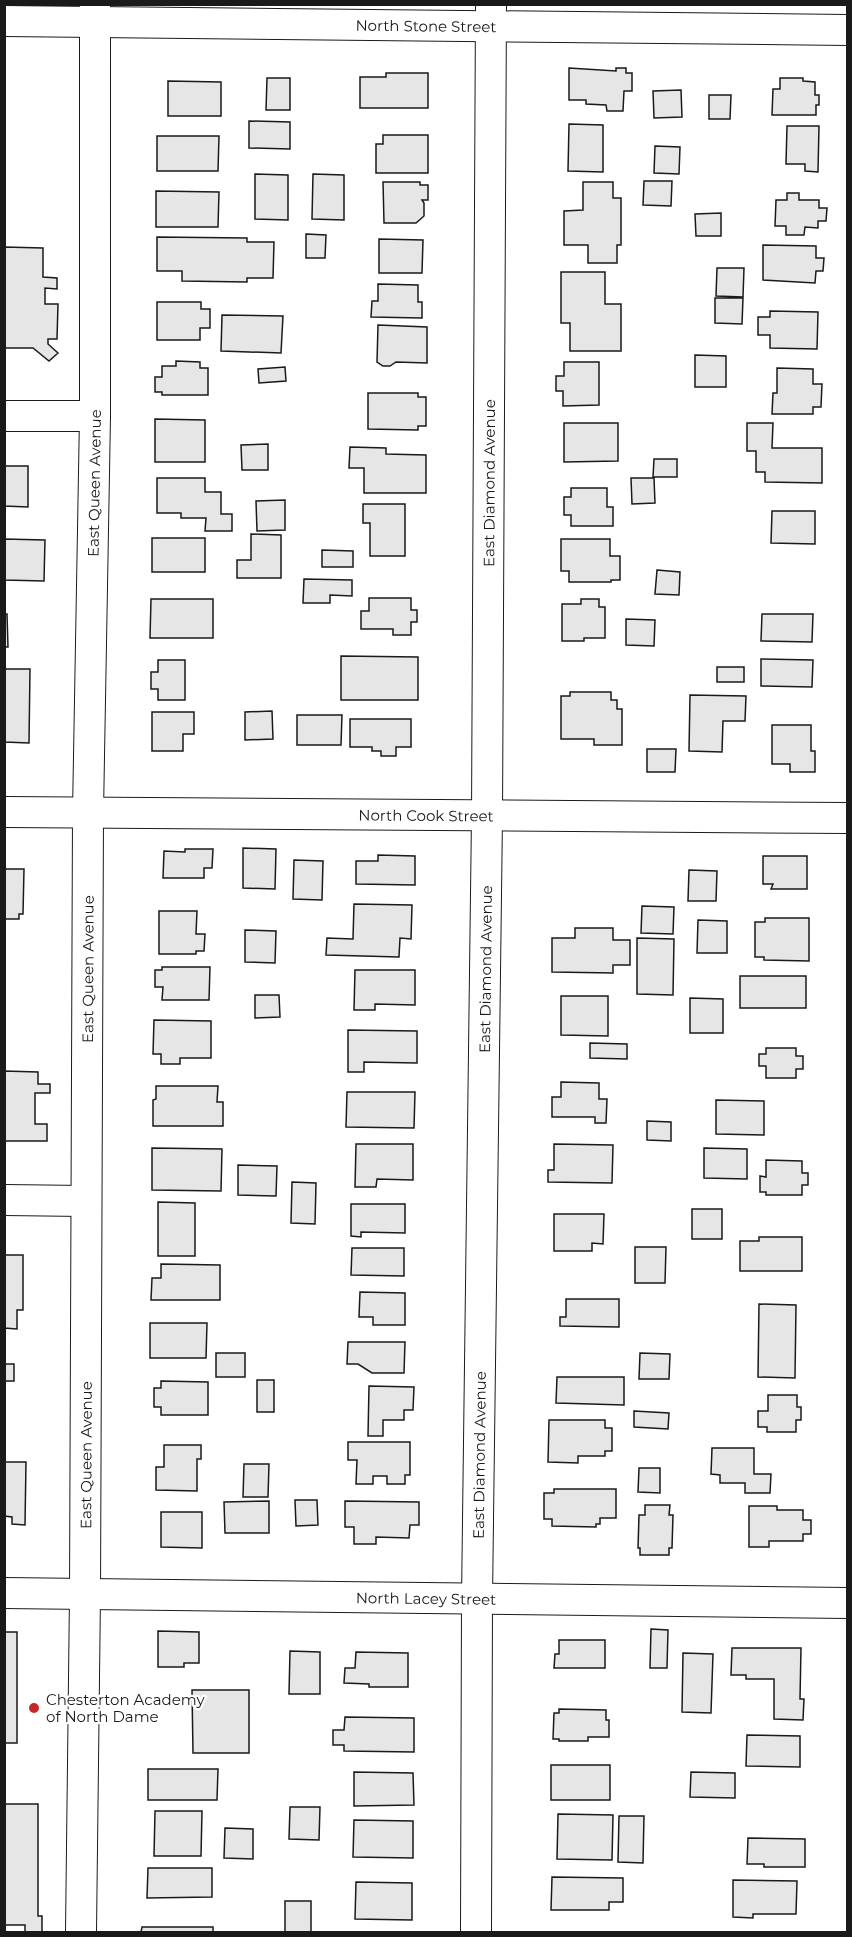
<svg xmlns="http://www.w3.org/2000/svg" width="852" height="1937" font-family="Montserrat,sans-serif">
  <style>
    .building { fill: #e6e6e6; stroke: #1a1a1a; stroke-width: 1.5 }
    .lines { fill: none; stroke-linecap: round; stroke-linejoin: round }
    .minor-casing { stroke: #1a1a1a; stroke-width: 32 }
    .minor { stroke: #fff; stroke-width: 30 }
    .poi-dot { fill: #c62828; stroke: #fff; stroke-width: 2 }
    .labels { text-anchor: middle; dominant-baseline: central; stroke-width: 4.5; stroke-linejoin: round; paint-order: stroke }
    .street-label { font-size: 15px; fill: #1a1a1a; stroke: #fff }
    .poi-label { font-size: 15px; fill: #1a1a1a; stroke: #fff; text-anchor: start }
  </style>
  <rect width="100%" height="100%" fill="#fff"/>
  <path class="building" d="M569 68 616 71V68H626V73H632V91H624L623 111H607L606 105 586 104V100H569Z
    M386 73H428V108H360V77H386Z
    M267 78H290V110H266Z
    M780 78H803V81L815 82V95H819V105H816V115H772L773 89H780Z
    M168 81 221 82V116H168Z
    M681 90 682 117 654 118 653 91Z
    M709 95H731L730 119H709Z
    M249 121 290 122V149L249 148Z
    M569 124 603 125V172L568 171Z
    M787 126H819L818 172 805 171V164H786Z
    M383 135H428V173H376V144H383Z
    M157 136H219L218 171H157Z
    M655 146 680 147 679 174 654 173Z
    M255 174 288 175V220L255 219Z
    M313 174 344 175V220L312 219Z
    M644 181H672L671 206 643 205Z
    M383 182H420V185H428V200H422L424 203V216L416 223H384Z
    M583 182H613V198H621V245H617V263H588V245H564V211L583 210Z
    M156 191 219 192 218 227H156Z
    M787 193H799V200H819V208H827L826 221H818V228L805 227 804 235H786V226H775L776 200H787Z
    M721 213V236H696L695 214Z
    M306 234 326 235 325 258H306Z
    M157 237 247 238V242H274L273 278H247V282L182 281V271H157Z
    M379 239 423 240 422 273H379Z
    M763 245 816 246V258H824L823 271H816L815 283 763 280Z
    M4 247 43 248V277L57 278V289L45 288V304H58L57 339H48V344L58 353 49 361 33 348H4Z
    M717 268H744L743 297 716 296Z
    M561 272H605V304H621V351H570V323H561Z
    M378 284 418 285V302H422V318L371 317 372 301H378Z
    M715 298H743L742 324 715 323Z
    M157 302H201V309H210V328H200V340H157Z
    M770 311 818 312 817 349 770 348V335H758V317H770Z
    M222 315 283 316 281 353 221 351Z
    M378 325 427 327V363L396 362 390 366H383L377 362Z
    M695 355 726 356V387H695Z
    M176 361 200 362V368H208V395H162V392H155V377H162V366H176Z
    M564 362H599V405L563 406V391H556V376H564Z
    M285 367 286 381 259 383 258 369Z
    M777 368 813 369V384H822L821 407H813V414H772L773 393H777Z
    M368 393H418V397H426V426H418V430L368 429Z
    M155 419 205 420V462H155Z
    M564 423H618V461L564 462Z
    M747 423H773L772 448H822V483L765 482V472H756V451H747Z
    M268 444V470H242L241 445Z
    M350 447 386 448V454L426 455V493H364V468H349Z
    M654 459H677V477H653Z
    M4 466H28V507L4 506Z
    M157 478H205V492H221V514H232V531H205L206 518H181V513H157Z
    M631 478H654L655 503 632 504Z
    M571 488H607V507H613V526H571V515H564V497H571Z
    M285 500V530L257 531 256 501Z
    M363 504H405V556H370V523H363Z
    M772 511H815V544L771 543Z
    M251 534 281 535V578H237V560H251Z
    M152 538H205V572H152Z
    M4 539 45 540 44 581 4 580Z
    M561 539H610V556H620V580H611V582H569V571H561Z
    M322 550 353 551V567H322Z
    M657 570 680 572 679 595 655 594Z
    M304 579 352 580V596L330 595V603H303Z
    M369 598H411V610H417V622H411V635H393V629H361V611H369Z
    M151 599H213V638H150Z
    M581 599H599V607H605V638H584V641H562V604H581Z
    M4 614H7L8 647H4Z
    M762 614H813L812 642 761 641Z
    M626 619 655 620 654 646 626 645Z
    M341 656 418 657V700H341Z
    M761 659 813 660 812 687 761 686Z
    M158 660H185V700H158V689H151V672H158Z
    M717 667H744V682H717Z
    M4 669H30L29 743 4 742Z
    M570 692H611V700H617V709H622V745H594V739H561V696H570Z
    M690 695 746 696 745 721H723L722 752 689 751Z
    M272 711 273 739 245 740V712Z
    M152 712H194V734H183V751H152Z
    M297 715H342L341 745H297Z
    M350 719H411V747H396V756H381V751H372V747H350Z
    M772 725H811V751H815V772H790V764H772Z
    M647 749H676L675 772H647Z
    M243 848 276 849 275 889 243 888Z
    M185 849H213L212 868H204V878H163L164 851 185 852Z
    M378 855 415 856V885L356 884V861H378Z
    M763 856H807V889H771L773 884H763Z
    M294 860 323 861 322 900 293 899Z
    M4 869H24L23 914H19V919H4Z
    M689 870 717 871 716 901H688Z
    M354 904 412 905 411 939 400 938 399 957 326 955 327 938 353 939Z
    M642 906 674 907 673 934 641 933Z
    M159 911H197L196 934H205L204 951H196V954H159Z
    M765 918H809V961L764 960V957H755V922H765Z
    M698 920 727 921V953H697Z
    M575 928H613V940H630V965H613V973L552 972V938H575Z
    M245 930 276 931 275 963 245 962Z
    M637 938 674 939 673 995 637 994Z
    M162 967H210L209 1000H162L163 987H155V970H162Z
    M355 970H415V1005L375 1004V1010H354Z
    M740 976H806V1008H740Z
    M255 995H279L280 1017 255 1018Z
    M561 996H608V1036L561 1035Z
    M690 998 723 999V1033H690Z
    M154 1020 211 1021V1058H180V1064H161V1054H153Z
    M348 1030 417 1031V1063L364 1062V1072H348Z
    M590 1043 627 1044V1059L590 1058Z
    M766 1048H796V1056H803V1069H796V1078H766V1066H759V1054H766Z
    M4 1071 38 1072V1084H50V1093H35V1124H47V1141H4Z
    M561 1082 599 1083V1099H607L606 1123H595V1117H552V1097H561Z
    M156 1086H218L217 1102H223V1126H153V1100L156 1099Z
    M347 1092H415L414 1128 346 1127Z
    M716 1100 764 1101V1135L716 1134Z
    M647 1121 671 1122V1141L647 1140Z
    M356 1144H413V1180L377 1179 376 1187H355Z
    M554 1144 613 1145 612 1183 548 1182V1170H554Z
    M152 1148 222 1149 221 1191 152 1190Z
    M704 1148 747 1149V1179L704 1178Z
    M766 1160 802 1161V1173H808V1185H802V1195H766V1192H760V1176L766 1177Z
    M238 1165 277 1166 276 1196 238 1195Z
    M292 1182 316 1183 315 1224 291 1223Z
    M158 1202 195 1203V1256H158Z
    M351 1204H405V1233L361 1232V1237L351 1236Z
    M692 1209H722V1239H692Z
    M554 1214H604L603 1244 592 1243V1251H554Z
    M759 1237H802V1271H740V1241H759Z
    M635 1247H666L665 1283H635Z
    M352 1248H404V1276L351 1275Z
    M4 1255H23V1310H17V1329L4 1328Z
    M161 1264 220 1265V1300H151L152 1278H161Z
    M360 1292 405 1293V1325H373V1317H359Z
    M566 1299H619V1327L560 1326V1317H566Z
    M759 1304 796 1305 795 1378 758 1377Z
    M150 1323H207L206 1358H150Z
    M348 1342H405L404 1373H372L358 1364H347Z
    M216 1353H245V1377H216Z
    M640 1353 670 1354 669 1379H639Z
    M4 1364H14V1381H4Z
    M557 1377H624V1405L556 1403Z
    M257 1380H274V1412H257Z
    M161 1381 208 1382V1415H161V1407H154V1388H161Z
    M369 1386 414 1387 413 1410H404V1420H383V1436H368Z
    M768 1395H797V1407H801V1420H796V1432H767V1427H758V1411H768Z
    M634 1411 669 1413 668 1429 634 1427Z
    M549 1420H605V1428H612V1451H605V1456H578V1463L548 1462Z
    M348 1442H410V1475H405V1484H387V1476H373V1484H356L357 1460H348Z
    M164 1445H201V1459H197V1491L156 1490V1467H164Z
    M712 1448H754V1474H771L770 1493H745V1483H720V1475L711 1474Z
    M4 1462H26L25 1525 12 1524V1517L4 1516Z
    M244 1464H269L268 1497H243Z
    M639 1468H660V1493L638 1492Z
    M554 1489H616V1518H600V1524H596V1527L552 1526V1519H544V1493H554Z
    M295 1500H317L318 1525 296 1526Z
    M269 1501V1533H225L224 1502Z
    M345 1501 419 1502V1525H410L409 1538 376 1537V1544H354V1527H345Z
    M645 1505H670L669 1515H673L672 1548H669V1555H640V1548H638L639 1515H645Z
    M749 1506H777V1510H803V1520H811V1534H803V1541H769V1547H749Z
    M161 1512H202V1548L161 1547Z
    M651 1629 668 1630 667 1668H650Z
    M158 1631 199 1632V1663H184V1667H158Z
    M4 1632H17V1743H4Z
    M559 1640H605V1668H554L555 1654H559Z
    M732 1648H801L800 1699H804L803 1720 774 1719V1679H746V1675H731Z
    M290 1651 320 1652V1694H289Z
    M356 1652 408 1653V1687H369V1684L344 1683 345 1668H355Z
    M683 1653 713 1654 711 1713 682 1712Z
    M192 1690H249V1753H193Z
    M559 1709 606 1710V1720H609V1737H588V1741H559V1739H553L554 1713H559Z
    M345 1717 414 1718V1752L344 1751V1745H333V1730H344Z
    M747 1735 800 1736V1767L746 1766Z
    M551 1765H610V1800H551Z
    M148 1769H218L217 1800H148Z
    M354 1772 413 1773 414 1805 354 1806Z
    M691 1772 735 1773V1798L690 1797Z
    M4 1804H38V1916H42V1932H25V1925H4Z
    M290 1807H320L319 1840 289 1839Z
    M155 1811H202L201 1856H154Z
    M558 1814 613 1815 612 1860 557 1859Z
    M619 1816H644L643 1863 618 1862Z
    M354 1820 413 1821V1858L353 1857Z
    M225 1828 253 1829V1859L224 1858Z
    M748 1838 805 1839V1867H764V1864H747Z
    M148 1868H212V1897L147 1898Z
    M552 1877 623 1878V1902H609V1910H551Z
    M733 1880 797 1881 796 1914H753V1918L733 1917Z
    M356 1882 412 1883V1920L355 1919Z
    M285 1901H311V1932H285Z
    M142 1927H213V1932H141Z"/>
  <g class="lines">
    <defs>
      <g id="minor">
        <path id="s1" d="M4 21 848 30"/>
        <path d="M4 416H95"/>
        <path id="s2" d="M4 812 848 818"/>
        <path d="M4 1200 85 1201"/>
        <path id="s3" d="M4 1593 848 1603"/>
        <path id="s4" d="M81 1932 85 1594 88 813 95 416V4"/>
        <path id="s5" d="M476 1932 477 1599 487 816 491 4"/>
      </g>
    </defs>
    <use href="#minor" class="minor-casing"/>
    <use href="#minor" class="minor"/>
  </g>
  <circle class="poi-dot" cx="34" cy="1708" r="6"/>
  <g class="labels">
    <g class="street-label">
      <text stroke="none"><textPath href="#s1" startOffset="422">North Stone Street</textPath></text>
      <text stroke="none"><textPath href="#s4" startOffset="1449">East Queen Avenue</textPath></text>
      <text stroke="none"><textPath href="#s5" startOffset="1449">East Diamond Avenue</textPath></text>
      <text stroke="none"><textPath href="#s2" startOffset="422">North Cook Street</textPath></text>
      <text stroke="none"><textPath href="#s4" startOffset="963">East Queen Avenue</textPath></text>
      <text stroke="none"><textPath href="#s5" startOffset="963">East Diamond Avenue</textPath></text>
      <text stroke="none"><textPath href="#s4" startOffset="477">East Queen Avenue</textPath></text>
      <text stroke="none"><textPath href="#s5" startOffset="477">East Diamond Avenue</textPath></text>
      <text stroke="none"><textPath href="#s3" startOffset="422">North Lacey Street</textPath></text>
    </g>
    <g class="poi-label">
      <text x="46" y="1699">Chesterton Academy<tspan x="46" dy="17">of North Dame</tspan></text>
    </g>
  </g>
  <rect width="852" height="1937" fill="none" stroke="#1a1a1a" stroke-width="12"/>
</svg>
